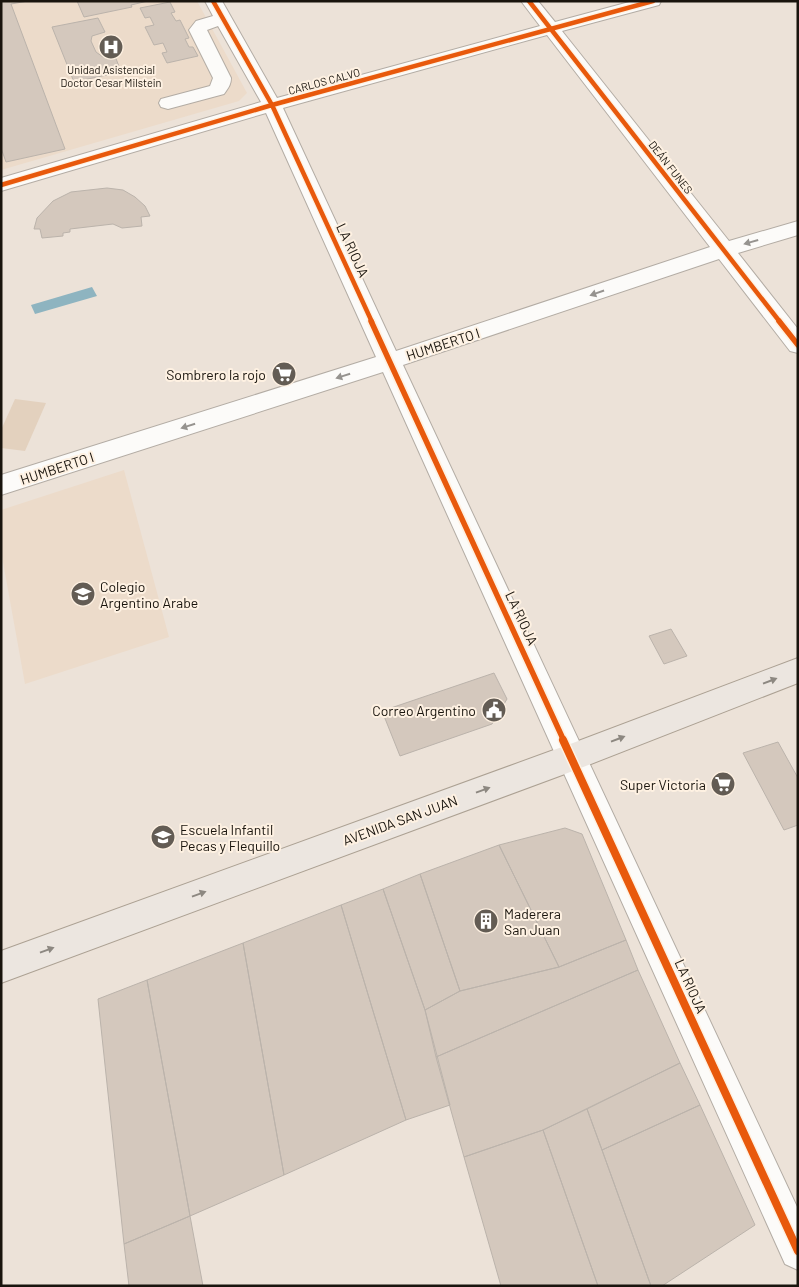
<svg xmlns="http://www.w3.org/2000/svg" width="799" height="1287" font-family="Barlow,sans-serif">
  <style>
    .built { fill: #ecdbca }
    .green { fill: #e3d1be }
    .water { fill: #8eb4c0 }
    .building { fill: #d4c8bd; stroke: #bbb3ab }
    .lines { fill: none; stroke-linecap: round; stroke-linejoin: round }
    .minor-casing { stroke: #b3aca4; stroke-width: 2 }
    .major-casing { stroke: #aca193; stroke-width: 2 }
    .minor { fill: #fcfbf9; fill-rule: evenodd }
    .major { fill: #ece6e0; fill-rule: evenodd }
    .cycleway-far2-casing { stroke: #fef1e2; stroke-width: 7 }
    .cycleway-far1-casing { stroke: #fef1e2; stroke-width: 9 }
    .cycleway-casing { stroke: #fef1e2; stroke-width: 11 }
    .cycleway-far2 { stroke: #e8590c; stroke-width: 4.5 }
    .cycleway-far1 { stroke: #e8590c; stroke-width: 5.5 }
    .cycleway { stroke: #e8590c; stroke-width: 8 }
    .oneway { fill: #96938f }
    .oneway2 { fill: #8d8881 }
    .labels { text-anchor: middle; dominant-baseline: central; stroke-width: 4; stroke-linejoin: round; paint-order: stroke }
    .far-poi-label { font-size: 11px; fill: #19140d; stroke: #fef1e2 }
    .far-street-label { font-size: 11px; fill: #19140d; stroke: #fef1e2 }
    .street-label { font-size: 14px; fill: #19140d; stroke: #fef1e2 }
    .poi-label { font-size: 14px; fill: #19140d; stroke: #fef1e2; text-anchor: end }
  </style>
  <rect width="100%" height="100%" fill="#ece2d8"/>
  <path class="built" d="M1 1H197L247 93 239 101 1 170Z
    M124 470 169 637 25 684 1 551V510Z"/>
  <path class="green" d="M15 399 46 403 25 451 1 448V430Z"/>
  <path class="water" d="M92 287 97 296 35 314 31 305Z"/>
  <path class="building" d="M1 1H28L11 4 65 149 6 162 1 148Z
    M77 1H148L131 5 132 7 84 17Z
    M170 2 175 12 171 13 176 21 180 20 189 38 185 39 189 47H193L198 56 167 63 162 53 167 52 163 43 154 45 145 27 154 25 150 17 145 18 140 8Z
    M98 18 105 32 92 36 91 41 96 52 103 57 115 56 120 69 116 73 74 82 52 27Z
    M107 188 123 190 135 197 145 206 150 216 141 217 142 226 122 228 113 224 70 229V232L63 233V236L42 238 40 229H34L37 218 53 201 71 192Z
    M671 629 687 656 664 664 649 636Z
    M494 673 507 699 492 724 400 756 382 711Z
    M778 742 798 778V825L784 830 743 753Z
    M565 828 582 834 626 940 559 967 499 845Z
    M499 845 559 967 460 991 420 874Z
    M420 874 460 991 425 1010 383 889Z
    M383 889 425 1010 450 1105 406 1120 341 905Z
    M341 905 406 1120 284 1175 243 943Z
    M626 940 638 970 436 1057 425 1010 460 991 559 967Z
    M243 943 284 1175 190 1216 147 980Z
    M638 970 680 1063 543 1130 464 1157 436 1057Z
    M147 980 190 1216 124 1244 98 999Z
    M680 1063 700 1105 602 1150 587 1109Z
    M700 1105 755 1225 662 1286H651L602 1150Z
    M587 1109 602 1150 651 1286H598L543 1130Z
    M543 1130 598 1286H501L464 1157Z
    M190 1216 203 1286H129L124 1244Z"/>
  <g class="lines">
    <defs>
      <path id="minor" d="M205 1H222L277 98 540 26 521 1H538L555 22 633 1H661L659 5 562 31 729 241 798 221V235L738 253 798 329V353L790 351 719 259 403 365 798 1209V1270L785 1264 383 372 1 495V475L376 357 266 113 1 191V178L261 102 218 26 207 30 231 78C231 85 228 88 224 94L168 109 161 107 159 103 161 99 210 86 213 78 189 30 196 21 213 16ZM547 35 710 247 396 351 283 108Z"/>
      <path id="major" d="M798 658V683L573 771 1 983V951L573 743Z"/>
    </defs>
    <use href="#minor" class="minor-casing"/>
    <use href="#major" class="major-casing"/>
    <use href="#minor" class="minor"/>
    <use href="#major" class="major"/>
    <defs>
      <path id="cycleway-far2" d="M213 1 272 105 372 322
        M529 1 780 322
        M1 185 272 105 653 1"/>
      <path id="cycleway-far1" d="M371 321 564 741
        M779 321 798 345"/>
      <path id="cycleway" d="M563 740 798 1251"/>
    </defs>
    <use href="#cycleway-far2" class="cycleway-far2-casing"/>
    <use href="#cycleway-far1" class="cycleway-far1-casing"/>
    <use href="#cycleway" class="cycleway-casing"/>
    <use href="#cycleway-far2" class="cycleway-far2"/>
    <use href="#cycleway-far1" class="cycleway-far1"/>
    <use href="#cycleway" class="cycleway"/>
  </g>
  <defs><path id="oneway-solid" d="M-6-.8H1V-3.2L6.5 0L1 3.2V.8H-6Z" transform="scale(1.25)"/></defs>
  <g class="oneway">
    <use href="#oneway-solid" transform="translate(751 242) rotate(164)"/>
    <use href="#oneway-solid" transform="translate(597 293) rotate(161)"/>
    <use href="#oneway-solid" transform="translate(343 376) rotate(162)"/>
    <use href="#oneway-solid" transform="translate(188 426) rotate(162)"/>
  </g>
  <g class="oneway2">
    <use href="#oneway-solid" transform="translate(770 681) rotate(-21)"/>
    <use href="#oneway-solid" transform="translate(618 739) rotate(-21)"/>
    <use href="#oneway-solid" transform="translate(483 790) rotate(-20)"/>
    <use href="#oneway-solid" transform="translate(199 894) rotate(-20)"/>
    <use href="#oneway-solid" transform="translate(47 950) rotate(-20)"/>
  </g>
  <defs>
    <symbol id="hospital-disc" viewBox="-11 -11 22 22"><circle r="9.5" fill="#635c54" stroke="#fef1e2"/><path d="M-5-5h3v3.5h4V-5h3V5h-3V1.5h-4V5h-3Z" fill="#fff"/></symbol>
    <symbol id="supermarket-disc" viewBox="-11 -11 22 22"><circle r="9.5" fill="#635c54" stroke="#fef1e2"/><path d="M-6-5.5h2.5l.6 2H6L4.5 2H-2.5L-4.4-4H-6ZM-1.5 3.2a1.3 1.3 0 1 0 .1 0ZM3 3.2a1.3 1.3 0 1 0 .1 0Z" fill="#fff"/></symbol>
    <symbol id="school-disc" viewBox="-11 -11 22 22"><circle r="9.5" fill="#635c54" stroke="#fef1e2"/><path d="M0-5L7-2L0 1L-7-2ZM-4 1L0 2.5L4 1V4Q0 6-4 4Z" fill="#fff"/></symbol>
    <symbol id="civic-disc" viewBox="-11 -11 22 22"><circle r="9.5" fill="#635c54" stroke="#fef1e2"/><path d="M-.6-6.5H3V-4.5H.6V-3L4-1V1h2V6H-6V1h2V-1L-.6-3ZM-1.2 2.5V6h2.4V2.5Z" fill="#fff"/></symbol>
    <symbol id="building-disc" viewBox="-11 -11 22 22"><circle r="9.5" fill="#635c54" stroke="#fef1e2"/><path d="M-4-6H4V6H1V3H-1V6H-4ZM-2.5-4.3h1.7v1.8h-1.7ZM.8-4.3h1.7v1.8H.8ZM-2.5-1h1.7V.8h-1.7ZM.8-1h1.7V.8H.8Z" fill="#fff"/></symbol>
  </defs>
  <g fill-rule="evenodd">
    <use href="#hospital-disc" x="97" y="33" width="28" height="28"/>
    <use href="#supermarket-disc" x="270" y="360" width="28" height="28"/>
    <use href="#school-disc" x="69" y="580" width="28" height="28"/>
    <use href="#civic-disc" x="480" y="696" width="28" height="28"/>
    <use href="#supermarket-disc" x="709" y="770" width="28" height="28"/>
    <use href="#school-disc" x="149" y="823" width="28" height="28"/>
    <use href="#building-disc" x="472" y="907" width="28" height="28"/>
  </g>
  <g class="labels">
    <g class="far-poi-label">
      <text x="111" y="69">Unidad Asistencial<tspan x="111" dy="13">Doctor Cesar Milstein</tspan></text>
    </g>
    <g class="far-street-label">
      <text transform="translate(324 81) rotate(-15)">CARLOS CALVO</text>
      <text transform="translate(671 167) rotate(52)">DEÁN FUNES</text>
    </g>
    <g class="street-label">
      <text transform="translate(353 250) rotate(65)">LA RIOJA</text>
      <text transform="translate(443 344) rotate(-18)">HUMBERTO I</text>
      <text transform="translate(57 468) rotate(-18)">HUMBERTO I</text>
      <text transform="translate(522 618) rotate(65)">LA RIOJA</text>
      <text transform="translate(400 820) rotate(-20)">AVENIDA SAN JUAN</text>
      <text transform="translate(691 986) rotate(66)">LA RIOJA</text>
    </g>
    <g class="poi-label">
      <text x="266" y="374">Sombrero la rojo</text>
      <text x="100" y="586" text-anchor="start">Colegio<tspan x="100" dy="16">Argentino Arabe</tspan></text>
      <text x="476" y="710">Correo Argentino</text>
      <text x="706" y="784">Super Victoria</text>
      <text x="180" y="829" text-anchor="start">Escuela Infantil<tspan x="180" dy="16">Pecas y Flequillo</tspan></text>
      <text x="504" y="913" text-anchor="start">Maderera<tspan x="504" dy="16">San Juan</tspan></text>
    </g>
  </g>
  <rect width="799" height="1287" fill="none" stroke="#19140d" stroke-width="5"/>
</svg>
